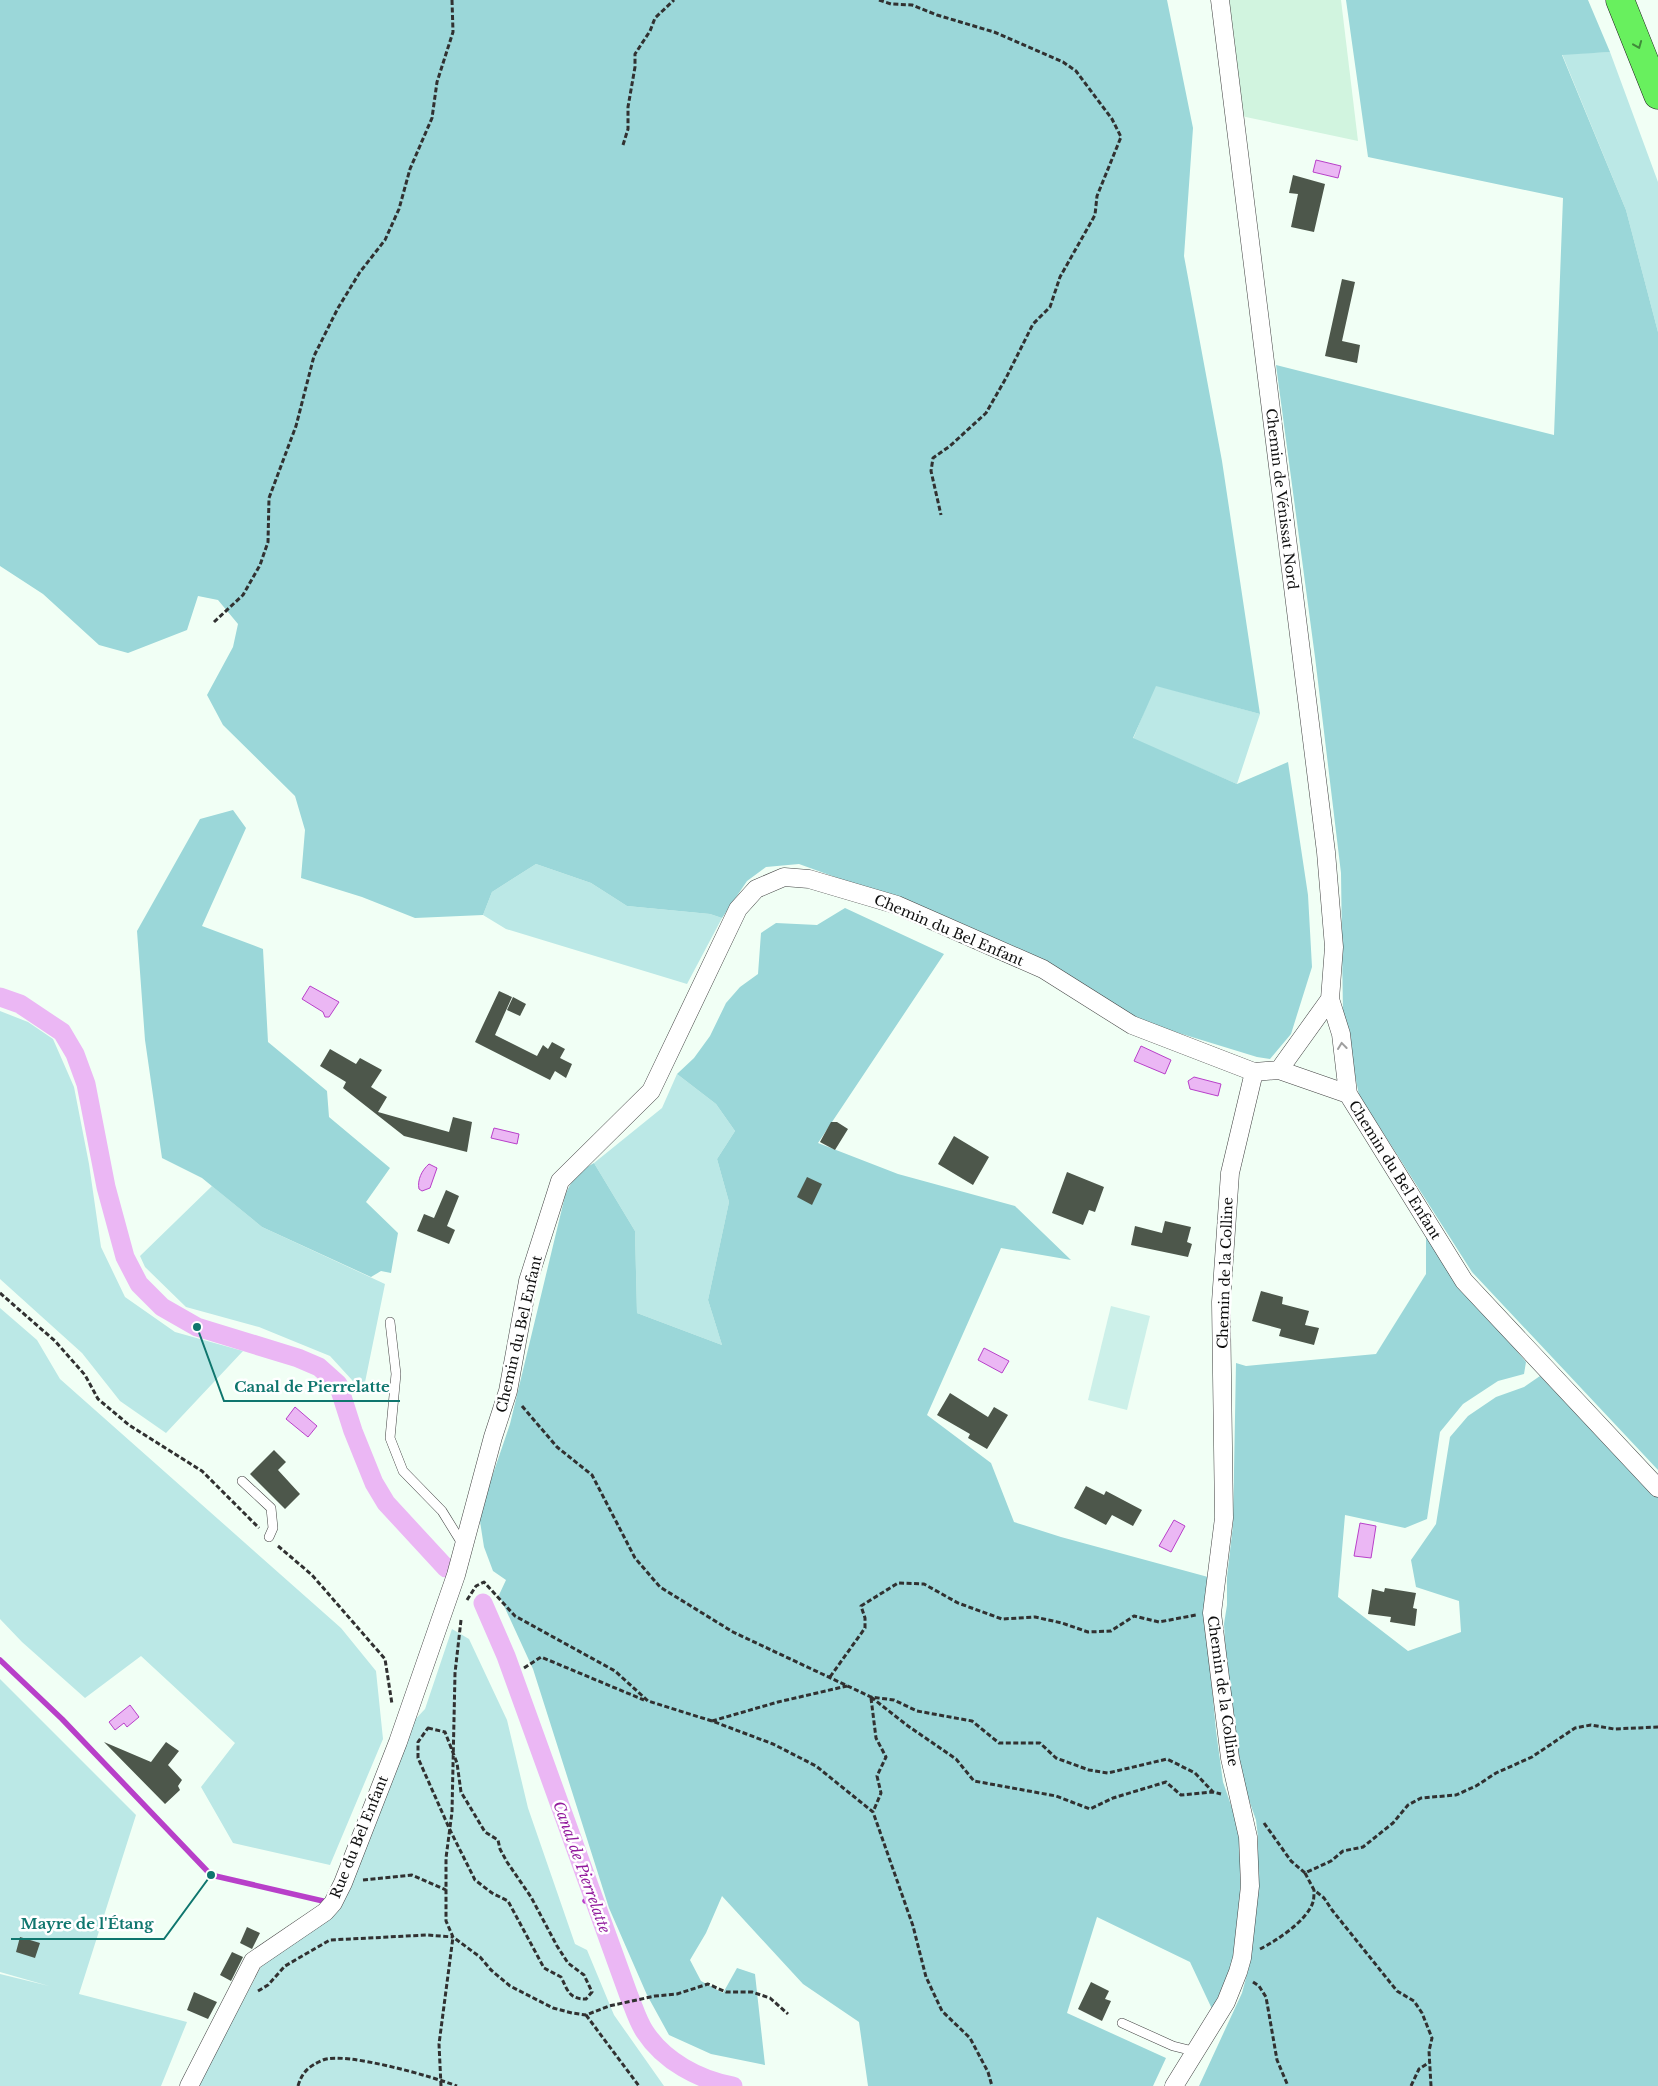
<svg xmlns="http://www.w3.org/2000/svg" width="1658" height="2086" font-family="'Libre Baskerville',serif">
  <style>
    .farmland { fill: #d1f4df }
    .green { fill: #bbe8e6 }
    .forest { fill: #9bd7d9 }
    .pitch { fill: #ccf0e9 }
    .water { fill: #ebb7f4; stroke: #b840c9 }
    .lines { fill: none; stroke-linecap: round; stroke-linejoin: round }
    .stream { stroke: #b840c9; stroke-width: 5.5 }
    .canal { stroke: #ebb7f4; stroke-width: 19 }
    .building { fill: #4d574b }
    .lane-casing { stroke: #424242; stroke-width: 10 }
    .street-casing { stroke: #424242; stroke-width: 19 }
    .highway-casing { stroke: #202020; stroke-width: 29 }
    .path { stroke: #313131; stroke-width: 3; stroke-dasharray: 5 2.5; stroke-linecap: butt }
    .lane { stroke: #fff; stroke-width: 9 }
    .street { stroke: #fff; stroke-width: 18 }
    .highway { stroke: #68f05e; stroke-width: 28 }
    .oneway { stroke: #408b3a }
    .oneway2 { stroke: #9f9f9f }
    .labels { text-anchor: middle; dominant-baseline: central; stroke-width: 5; stroke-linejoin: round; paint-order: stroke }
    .street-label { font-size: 14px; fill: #0f0f0f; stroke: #fff }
    .water-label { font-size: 15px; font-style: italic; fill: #921b9d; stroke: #fff }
    .leader { fill: none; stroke: #0f766e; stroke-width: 2 }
    .callout-dot { fill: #0f766e; stroke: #fff; stroke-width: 2 }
    .callout-label { font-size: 15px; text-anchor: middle; font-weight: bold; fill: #0f766e; stroke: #fff; stroke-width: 5; stroke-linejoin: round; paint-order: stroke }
  </style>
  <rect width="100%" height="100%" fill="#f1fff5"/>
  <path class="farmland" d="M1223 0H1341L1358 141 1241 116Z"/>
  <path class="green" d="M1610 52 1658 182V332L1626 210 1562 54Z
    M1155 685 1260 714 1237 784 1133 739Z
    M536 864 591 883 627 906 710 914 722 918 687 984 506 929 483 915 492 892Z
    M0 1011 28 1022 53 1039 74 1087 89 1164 101 1247 125 1297 175 1332 243 1351 166 1433 120 1401 82 1353 0 1279Z
    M677 1074 716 1104 735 1131 717 1159 729 1202 708 1300 722 1345 637 1313 635 1231 594 1163 662 1108Z
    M212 1186 262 1227 385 1284 363 1392 330 1356 259 1327 186 1307 145 1267 140 1256Z
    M0 1308 37 1340 60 1379 341 1628 376 1671 383 1739 330 1865 233 1843 201 1787 235 1743 141 1656 85 1698 22 1642 0 1619Z
    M452 1629 469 1639 507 1720 528 1808 575 1944 587 1950 614 2015 664 2086H198L264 1961 340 1909 367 1843 410 1725 425 1709Z
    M0 1679 136 1815 79 1994 187 2022 161 2086H0V1974L49 1986 0 1972Z"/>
  <path class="forest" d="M0 0H1167L1193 128 1184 256 1222 461 1260 714 1156 686 1133 738 1237 784 1288 762 1308 895 1312 967 1291 1034 1270 1059 1257 1057 1120 1015 860 886 799 864 766 867 747 881 722 918 710 914 627 906 591 883 536 864 492 892 483 915 415 918 362 897 301 878 305 830 295 796 223 725 207 695 233 647 238 624 218 600 198 596 187 630 128 653 99 645 43 594 0 566Z
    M1346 0H1588L1610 52 1562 55 1626 210 1658 332V1470L1472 1272 1359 1095 1343 1016 1341 873 1315 657 1276 365 1554 435 1563 198 1368 157Z
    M233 810 246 828 202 926 263 949 268 1042 327 1091 329 1117 390 1168 366 1202 398 1233 391 1273 381 1271 371 1277 262 1227 202 1178 162 1158 145 1040 137 931 200 819Z
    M845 908 944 954 818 1143 898 1174 1015 1206 1071 1260 1001 1248 927 1415 991 1463 1014 1522 1061 1537 1208 1577V1644L1216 1731 1223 1782 1242 1837 1239 1934 1229 1976 1212 2009 1190 1962 1097 1917 1067 2013 1166 2058 1153 2086H868L859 2022 803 1984 722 1896 706 1933 690 1960 701 1981 723 1993 737 1968 755 1974 765 2065 711 2054 669 2035 647 1995 609 1908 533 1669 499 1595 506 1580 493 1571 484 1547 479 1515 510 1424 565 1196C571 1180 579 1171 594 1163L635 1231 637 1313 722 1345 708 1300 729 1202 717 1159 735 1131 716 1104 677 1074 694 1058 710 1036 726 1003 740 987 758 974 761 933 776 923 817 925Z
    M1426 1230 1462 1286 1526 1362 1524 1374 1498 1381 1463 1404 1440 1432 1427 1519 1405 1528 1345 1515 1338 1597 1408 1651 1461 1632 1459 1601 1416 1587 1411 1560 1436 1524 1450 1437 1468 1416 1496 1397 1524 1387 1540 1376 1658 1497V2086H1199L1242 1993 1249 1967 1252 1950 1258 1837 1256 1820 1242 1780 1228 1687 1224 1624 1227 1605V1577L1233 1525 1236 1363 1246 1366 1376 1354 1426 1274Z"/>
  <path class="pitch" d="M1111 1306 1150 1316 1127 1410 1088 1400Z"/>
  <path class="water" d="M1316 160 1341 166 1338 178 1313 172Z
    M310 986 339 1002 329 1017H325L323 1012 302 999Z
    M1141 1046 1171 1060 1165 1074 1134 1061Z
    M1194 1077 1221 1084 1218 1096 1190 1089 1188 1081Z
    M494 1128 519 1134 517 1144 491 1138Z
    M429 1164 437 1168 430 1188 422 1191 419 1189C417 1180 422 1170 429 1164Z
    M984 1348 1009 1361 1002 1373 978 1360Z
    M295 1407 317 1426 308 1437 286 1419Z
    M1174 1520 1185 1526 1171 1552 1159 1546Z
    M1360 1523 1376 1526 1371 1558 1354 1556Z
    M130 1705 139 1717 127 1727 124 1723 115 1730 109 1722Z"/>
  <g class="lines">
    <path class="stream" d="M0 1660 62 1719 211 1875 323 1901
      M585 1901 594 1897"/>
    <path class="canal" d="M0 997 20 1004 62 1032 75 1054 86 1084 106 1187 125 1257 139 1284 162 1307 197 1327 298 1358 319 1367 338 1384 353 1431 374 1483 386 1503 446 1568
      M483 1603 506 1656 629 1996C634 2008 638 2022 645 2032 664 2061 699 2080 733 2086"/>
  </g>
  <path class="building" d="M1293 175 1325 184 1314 232 1291 227 1298 194 1289 193Z
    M1342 279 1355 282 1342 341 1360 345 1357 363 1325 356Z
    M499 991 512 997 495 1035 537 1056 543 1045 548 1049 552 1042 565 1049 560 1058 572 1064 566 1078 555 1071 550 1080 475 1042Z
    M513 997 526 1004 520 1016 507 1010Z
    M330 1049 356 1064 360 1058 382 1070 371 1087 387 1097 378 1112 449 1132 453 1117 472 1122 467 1152 404 1136 343 1088 346 1082 320 1066Z
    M831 1122H837L848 1129 835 1150 820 1142Z
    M954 1136 989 1157 973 1185 938 1164Z
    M1067 1172 1104 1187 1095 1212 1089 1210 1083 1225 1052 1213Z
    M807 1177 822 1184 812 1205 797 1197Z
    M446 1190 459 1196 447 1226 455 1230 449 1244 417 1231 424 1214 434 1218Z
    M1165 1221 1191 1227 1187 1242 1192 1244 1188 1257 1131 1245 1135 1226 1162 1233Z
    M1261 1291 1283 1297 1282 1304 1309 1311 1305 1325 1319 1328 1314 1345 1279 1336 1281 1329 1252 1321Z
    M950 1393 988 1417 994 1407 1008 1415 987 1449 968 1438 970 1434 937 1415Z
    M274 1450 286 1462 278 1470 300 1494 285 1509 250 1474Z
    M1086 1486 1104 1495 1106 1491 1142 1510 1133 1526 1112 1515 1106 1525 1074 1508Z
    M1385 1588 1416 1593 1413 1608 1417 1609 1415 1626 1390 1622 1391 1617 1368 1614 1372 1589 1384 1592Z
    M104 1742 151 1762 166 1742 179 1751 168 1765 182 1780 178 1786 180 1790 165 1804Z
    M247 1927 260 1933 252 1949 240 1943Z
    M20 1937 40 1943 35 1958 16 1952Z
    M232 1952 243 1957 231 1981 220 1975Z
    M1091 1982 1109 1991 1105 1999 1111 2001 1102 2021 1078 2009Z
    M194 1992 217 2002 208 2019 187 2010Z"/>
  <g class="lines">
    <defs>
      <path id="lane" d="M390 1322 396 1374 390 1438 403 1471 442 1511 463 1545
        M242 1481 271 1508 273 1528 269 1537
        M1122 2023 1173 2046 1197 2052"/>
      <path id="street" d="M1220 0 1326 852 1334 947 1330 999 1341 1034 1348 1094
        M1279 1070 1330 999
        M189 2086 253 1961 325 1912 333 1903 343 1883 398 1742 456 1575 493 1437 508 1391 528 1281 560 1181 651 1091 738 909 756 889 784 877 809 879 897 905 1043 969 1132 1025 1254 1072 1279 1070 1348 1094 1464 1281 1658 1488
        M1174 2086 1226 2002 1238 1972 1242 1958 1250 1886 1248 1837 1230 1758 1212 1613 1224 1518 1221 1302 1230 1173 1254 1072"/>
      <path id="highway" d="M1620 0 1658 95"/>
    </defs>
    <use href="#lane" class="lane-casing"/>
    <use href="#street" class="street-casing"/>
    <use href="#highway" class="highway-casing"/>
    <path class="path" d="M879 0 891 4 912 5 937 15 994 32 1063 62 1076 71 1112 119 1121 137 1097 196 1095 215 1060 277 1050 307 1033 324 1006 378 986 413 950 446 933 458 931 471 941 515
      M623 145 628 129V107L635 67V54L650 31 655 18 674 0
      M214 622 243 595 260 565 268 542 269 498 296 426 314 356 338 308 360 272 385 240 399 209 410 169 432 118 437 82 453 32 452 0
      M0 1293 55 1341 85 1375 98 1399 129 1425 202 1471 259 1528
      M522 1406 557 1447 592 1475 635 1558 660 1587 733 1632 871 1697 894 1700 917 1711 972 1721 999 1743H1040L1056 1758 1089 1770 1108 1773 1167 1759 1195 1773 1213 1792
      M278 1546 312 1575 385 1659 392 1704
      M467 1600 476 1586 484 1582 515 1616 615 1671 648 1701 712 1721 773 1744 816 1766 873 1812 913 1926 926 1977 942 2011 970 2038 988 2072 992 2086
      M461 1620 455 1673 452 1812 446 1858V1921L453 1937 480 1957 491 1970 510 1986 553 2008 572 2013 586 2015 609 2006 655 1996 677 1994 708 1984 726 1992H752L770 1998 788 2014
      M524 1668 541 1657 644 1700
      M830 1677 865 1628V1618L861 1606 898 1583 924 1584 958 1603 1002 1619 1035 1617 1062 1623 1088 1632 1111 1631 1134 1616 1159 1622 1196 1615
      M871 1697 908 1726 956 1759 974 1781 1056 1796 1090 1809 1113 1798 1166 1782 1181 1795 1213 1792 1221 1794
      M871 1698 876 1738 886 1757 877 1776 881 1793 873 1812
      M712 1721 778 1702 847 1686
      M428 1728 445 1732 457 1763 461 1792 485 1832 498 1840 500 1849 507 1862 531 1897 557 1946 568 1963 584 1975 592 1992 586 1999C569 1999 568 1991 561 1977L544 1968 508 1901 492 1893 475 1880 450 1830 418 1758V1742Z
      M1264 1823 1291 1861 1305 1873 1331 1861 1343 1851 1363 1847 1393 1823 1408 1805 1421 1798 1456 1795 1476 1786 1496 1773 1532 1757 1575 1728 1591 1725 1614 1729 1658 1727
      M1305 1873 1314 1890 1324 1898 1332 1910 1397 1991 1414 2001 1422 2013 1432 2038 1429 2051 1431 2086
      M363 1880 412 1875 446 1890
      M1260 1949C1276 1941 1307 1921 1313 1902 1314 1899 1314 1894 1314 1890
      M1253 1982 1259 1986 1266 1997 1277 2060 1288 2086
      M258 1991 268 1985 285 1966 330 1940 427 1935 453 1937
      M586 2015 639 2086
      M298 2086C302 2072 309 2066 323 2060 344 2051 434 2077 457 2086
      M441 2086 439 2044 453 1937
      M1411 2086 1419 2069 1430 2062"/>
    <use href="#lane" class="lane"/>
    <use href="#street" class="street"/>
    <use href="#highway" class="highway"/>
  </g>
  <defs><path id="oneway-chevron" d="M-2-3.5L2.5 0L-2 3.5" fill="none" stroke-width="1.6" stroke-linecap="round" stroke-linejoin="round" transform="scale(1.25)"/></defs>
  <use class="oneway" href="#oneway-chevron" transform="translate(1638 45) rotate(68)"/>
  <use class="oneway2" href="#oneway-chevron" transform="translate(1342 1046) rotate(-97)"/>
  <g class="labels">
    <g class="street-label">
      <text transform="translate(1282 499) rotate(83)">Chemin de Vénissat Nord</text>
      <text transform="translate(949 930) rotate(23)">Chemin du Bel Enfant</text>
      <text transform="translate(1395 1170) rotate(58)">Chemin du Bel Enfant</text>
      <text transform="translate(1225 1273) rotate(-88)">Chemin de la Colline</text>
      <text transform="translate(519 1334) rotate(-77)">Chemin du Bel Enfant</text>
      <text transform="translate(1223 1691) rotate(82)">Chemin de la Colline</text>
      <text transform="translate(359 1837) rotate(-68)">Rue du Bel Enfant</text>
    </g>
    <g class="water-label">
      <text transform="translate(582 1867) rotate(70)">Canal de Pierrelatte</text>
    </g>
  </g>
  <path class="leader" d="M197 1327L224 1401H400M211 1875L164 1939H11"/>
  <g class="callout-dot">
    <circle cx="197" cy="1327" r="5"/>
    <circle cx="211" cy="1875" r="5"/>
  </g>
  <g class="callout-label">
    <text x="312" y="1392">Canal de Pierrelatte</text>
    <text x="87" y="1929">Mayre de l'Étang</text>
  </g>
</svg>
